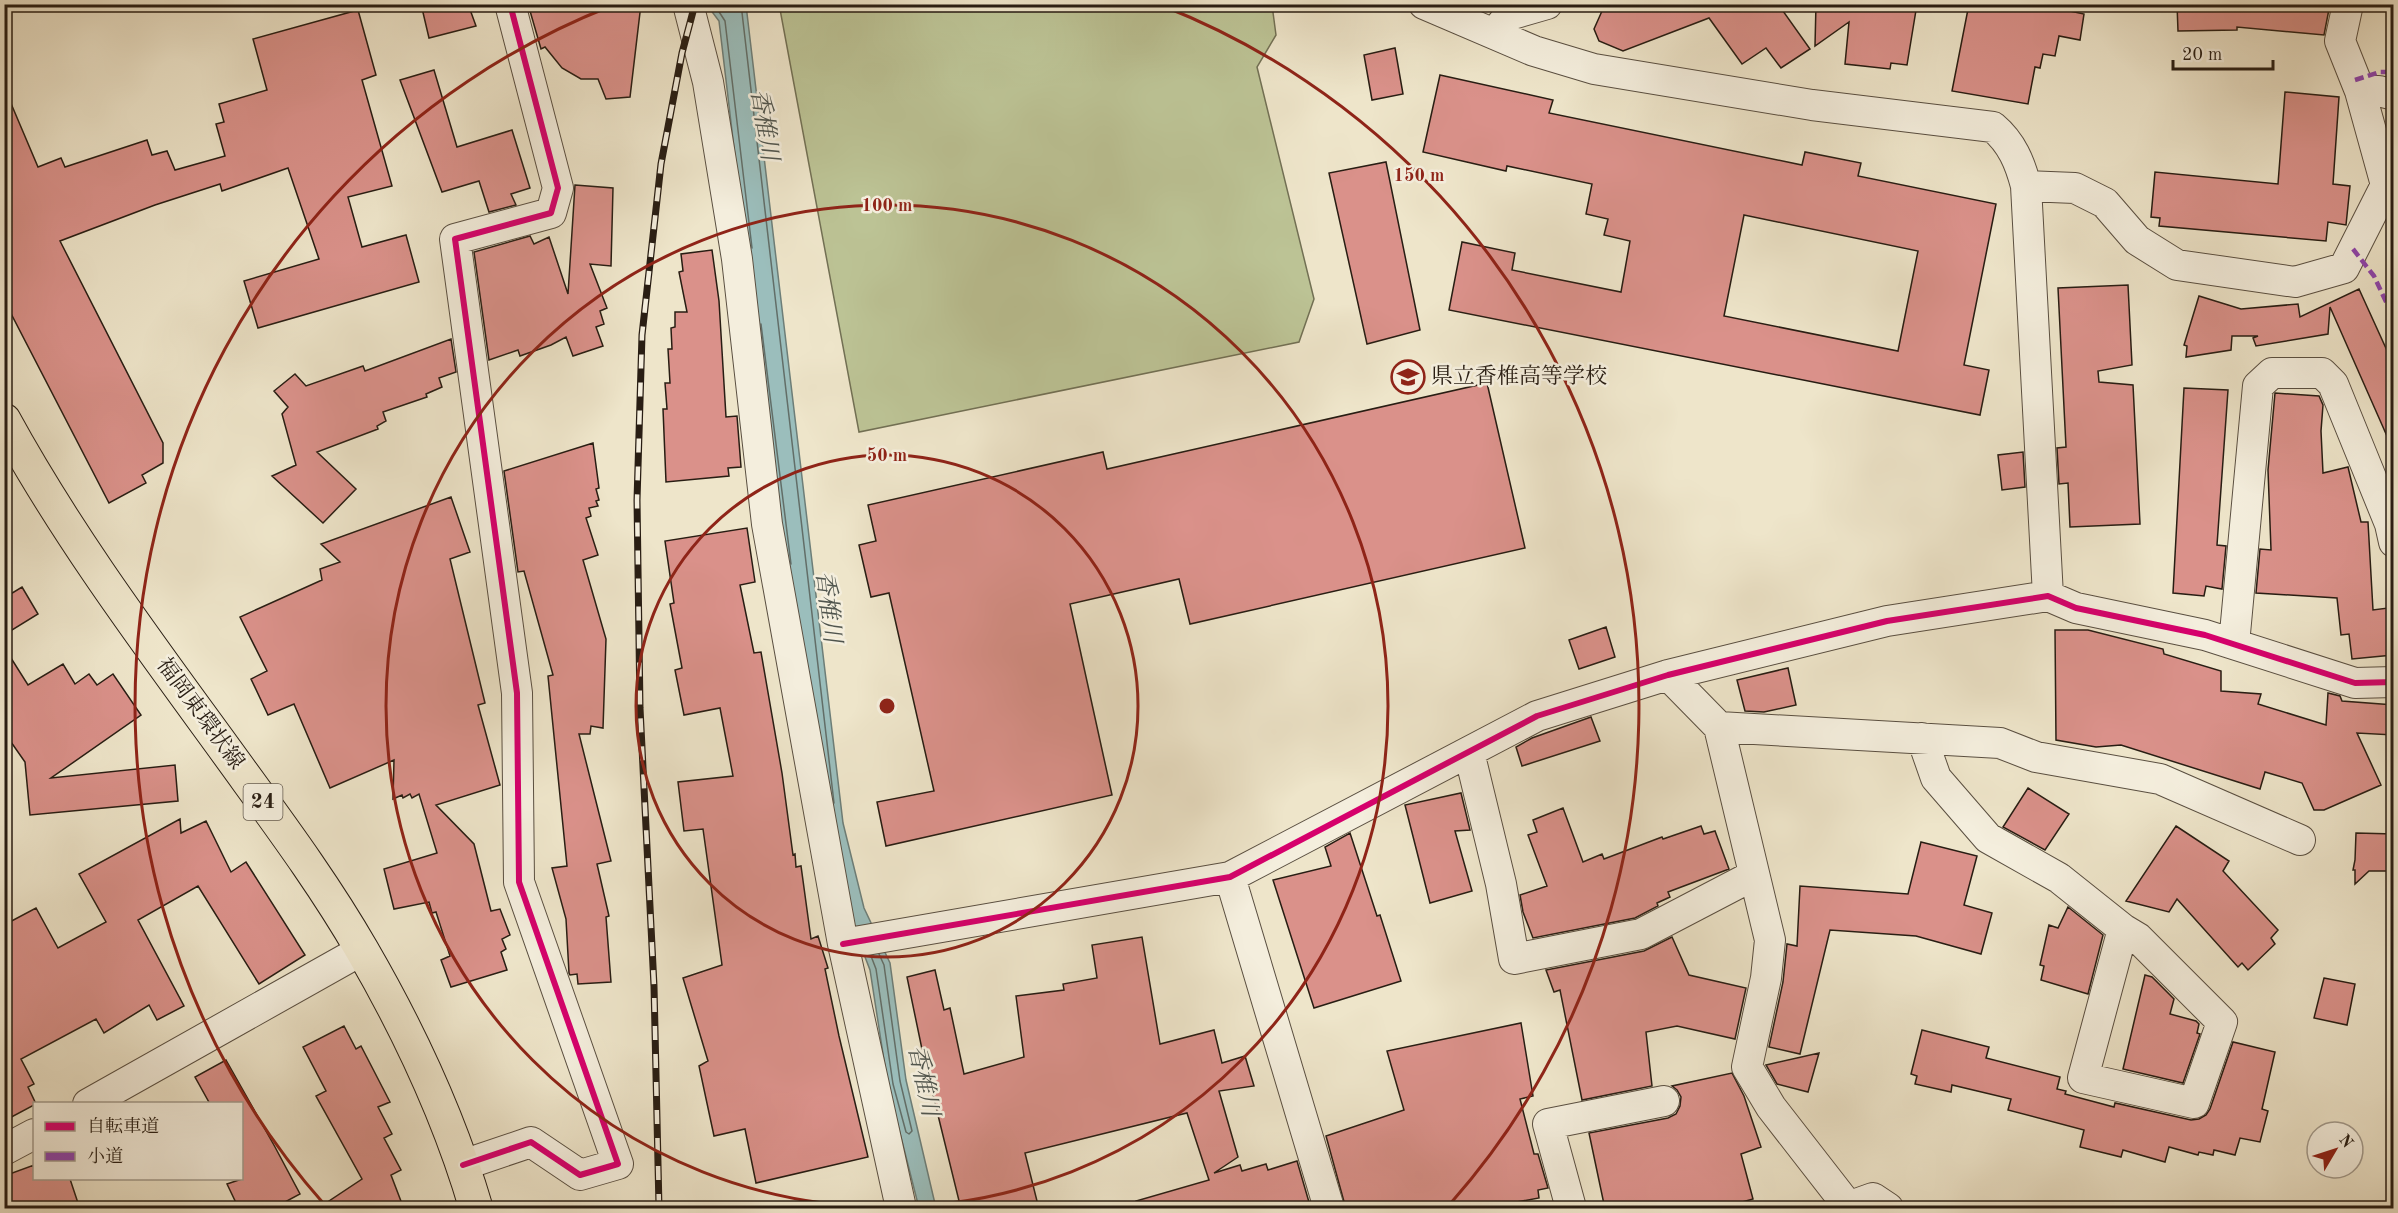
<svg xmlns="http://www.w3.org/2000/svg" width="2398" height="1213" font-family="'Old Standard TT','Noto Serif JP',serif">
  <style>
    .green { fill: #bcc395; stroke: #727054; stroke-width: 1.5 }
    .water { fill: #9bbebc; stroke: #6d7e78; stroke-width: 1.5 }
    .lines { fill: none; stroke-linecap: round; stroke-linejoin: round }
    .shore { stroke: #626e68; stroke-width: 1.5 }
    .building { fill: #da918a; stroke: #281d13; stroke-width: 1.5; fill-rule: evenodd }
    .street-casing { stroke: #5a4f41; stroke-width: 32 }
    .primary-casing { stroke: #281d13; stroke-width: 35 }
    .street { stroke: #f4eedd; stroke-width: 30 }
    .primary { stroke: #eee5ca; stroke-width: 33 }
    .rail-casing { stroke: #281d13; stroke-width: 7 }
    .rail { stroke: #f4eedd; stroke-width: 4.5; stroke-dasharray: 14; stroke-linecap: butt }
    .quiet { stroke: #8e44ad; stroke-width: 4.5; stroke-dasharray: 9 4.5; stroke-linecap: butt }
    .cycleway-casing { stroke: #f4eedd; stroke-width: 10 }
    .cycleway { stroke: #d6006c; stroke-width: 6 }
    .ring { fill: none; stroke: #8f2418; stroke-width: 3 }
    .labels { text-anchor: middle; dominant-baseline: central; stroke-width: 5; stroke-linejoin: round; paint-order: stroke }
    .shield { fill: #f4eedd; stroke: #655c50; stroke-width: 1.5 }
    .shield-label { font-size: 21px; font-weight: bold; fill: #281d13 }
    .poi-label { font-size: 22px; fill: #281d13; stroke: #f4eedd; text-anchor: start }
    .street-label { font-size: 22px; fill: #281d13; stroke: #f4eedd }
    .water-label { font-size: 24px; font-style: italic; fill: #50554e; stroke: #f4eedd }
    .centre { fill: #8f2418; stroke: #f4eedd; stroke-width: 3 }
    .ring-label { font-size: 18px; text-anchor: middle; font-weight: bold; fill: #8f2418; stroke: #f4eedd; stroke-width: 5; stroke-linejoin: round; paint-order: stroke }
  </style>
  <rect width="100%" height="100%" fill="#eee5ca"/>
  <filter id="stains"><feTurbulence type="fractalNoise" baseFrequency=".00333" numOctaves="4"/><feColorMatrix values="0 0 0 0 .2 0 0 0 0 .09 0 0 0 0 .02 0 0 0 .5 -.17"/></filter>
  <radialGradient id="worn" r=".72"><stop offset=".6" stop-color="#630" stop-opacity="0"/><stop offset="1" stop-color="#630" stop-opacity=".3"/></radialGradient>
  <path class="green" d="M779 4 1272 5 1276 35 1257 67 1314 299 1299 342 859 432Z"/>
  <path class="water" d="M707 5H746L843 823 864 908 890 963 906 1080 936 1208H919L888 1086 870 970 847 910 776 503 719 21Z"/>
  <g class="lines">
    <path class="shore" d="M714 4 725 21 752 248
      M741 4 834 803
      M761 324 791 564
      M871 956 876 969 893 1084 906 1132 909 1134 912 1131 900 1081 884 965 879 954"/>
  </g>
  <path class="building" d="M421 4H468L476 26 429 38Z
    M528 4H641L630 97 606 99 598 79H581L562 68 545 47 541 49Z
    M1621 4H1778L1810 49 1781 68 1766 48 1742 64 1709 18 1623 51 1599 41 1594 29 1602 11Z
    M1816 4H1917L1907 65 1891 63 1890 69 1845 64 1849 22 1815 46Z
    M1969 4H2037L2084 14 2080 40 2059 36 2055 56 2043 54 2040 68 2035 67 2028 104 1952 91Z
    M2177 4H2330L2324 35 2237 27V30L2178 31Z
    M358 10 376 75 362 80 392 186 348 197 362 247 406 235 419 282 258 328 244 281 319 259 288 168 222 191 220 184 155 205 60 241 163 443V463L142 475 146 483 109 503 4 300V87L38 167 61 158 65 167 147 140 152 155 167 151 175 170 225 156 216 124 224 122 219 104 267 90 253 39Z
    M1395 48 1403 94 1372 100 1364 55Z
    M434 70 457 147 512 130 530 188 511 194 516 205 489 212 479 181 442 192 400 80Z
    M1440 75 1553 100 1549 113 1802 165 1805 152 1861 163 1858 176 1996 204 1964 365 1989 370 1980 415 1449 310 1462 242 1515 253 1512 270 1621 292 1630 241 1604 235 1608 219 1586 214 1592 184 1507 166 1506 171 1423 152ZM1744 215 1918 251 1898 351 1724 316Z
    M2285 92 2339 97 2333 184 2350 186 2346 225 2328 222 2326 241 2159 226 2160 218 2151 217 2155 172 2278 184Z
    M1386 162 1420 330 1367 344 1329 173Z
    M575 185 613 188 611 266 590 264 607 308 600 311 604 324 596 327 603 346 573 356 566 337 551 345 520 356 518 350 489 360 474 252 530 236 534 244 549 237 568 294Z
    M712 250 719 301 726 417 737 416 741 467 728 468 729 476 666 482 663 409H667L665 383H670L668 349H672L671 328 675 327V312H687L679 272 683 271 681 254Z
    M2128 285 2132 365 2098 371 2099 382 2133 385 2140 524 2070 527 2068 483 2059 484 2057 448 2066 447 2058 288Z
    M2359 289 2394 366V452L2330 307 2328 334 2256 346 2253 338 2258 336H2232L2231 350 2186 357 2187 346 2184 345 2199 296 2241 309 2298 304 2300 317Z
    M451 339 456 372 439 378 442 387 426 394 427 397 383 412 386 421 377 426 378 429 317 452 356 489 323 523 272 476 296 465 282 414 288 407 274 391 295 374 306 386 363 366 365 371Z
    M1487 383 1525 548 1190 624 1179 579 1070 604 1112 795 886 846 877 802 934 791 889 593 871 597 859 545 876 541 868 505 1103 452 1107 469Z
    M2184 388 2228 390 2217 545 2226 546 2222 589 2206 586 2204 596 2173 593Z
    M2275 393 2319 396 2323 405 2321 431 2323 473 2348 467 2361 522H2368L2373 610 2388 608 2393 655 2352 659 2349 634 2341 635 2337 598 2256 593 2260 549 2271 550 2268 470Z
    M593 443 599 488 596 489 599 500 596 501 598 506 589 508 591 516 586 518 598 555 583 560 606 639 603 728 591 726 590 734H579L611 861 597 864 609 916 606 917 611 982 578 984 577 974 570 975 569 973 566 919 552 868 567 866 548 676 553 675 524 571 518 572 504 471Z
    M2023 452 2025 487 2002 490 1998 455Z
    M451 497 470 552 450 559 485 703 478 705 500 785 436 805 474 844 491 911 500 909 510 935 502 939 506 949 501 952 507 970 451 987 441 960 450 956 436 912 432 913 429 902 394 909 384 869 437 853 419 794 412 798 410 794 403 798 402 795 393 799 394 760 330 788 294 704 268 715 251 679 267 671 240 617 322 580 320 569 340 562 321 544Z
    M747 528 755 582 740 585 754 653 761 652 782 773 793 855 795 854 796 867 801 866 811 939 818 936 828 968 825 969 839 1036 868 1157 756 1183 745 1129 714 1136 699 1066 708 1061 683 978 722 965 703 829 684 831 678 782 733 776 720 708 684 715 675 670 682 668 670 604 674 603 665 541Z
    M22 587 38 614 4 635V598Z
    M1606 627 1615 657 1579 669 1569 640Z
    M2055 630H2088L2163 649 2164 654 2221 671V691L2261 694 2258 704 2326 725 2328 693 2340 696 2342 701 2394 705V735L2357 733 2381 785 2324 810H2314L2302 783 2265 772 2260 789 2121 745 2096 747 2056 740Z
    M4 647 28 685 63 664 75 684 89 674 97 685 113 674 141 715 51 778 175 765 178 801 30 815 25 762 4 732Z
    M1788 668 1796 705 1764 712 1745 711 1737 680Z
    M1591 717 1600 741 1522 766 1516 747 1532 738Z
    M2028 788 2069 814 2045 850 2003 827Z
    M1461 793 1470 830 1455 831 1472 891 1430 903 1405 805Z
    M1563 808 1583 862 1602 854 1604 859 1662 837 1663 839 1701 826 1704 834 1715 831 1729 869 1668 892 1670 897 1657 903 1658 906 1635 918 1533 938 1523 912 1520 895 1547 886 1528 835 1537 832 1533 820Z
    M180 819 181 833 206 821 231 872 246 862 305 955 259 984 198 886 138 920 184 1006 157 1020 149 1005 104 1033 96 1019 21 1059 34 1084 28 1087 36 1104 4 1121V925L36 908 58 948 106 922 79 874Z
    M2176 826 2229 861 2223 871 2278 930 2271 938 2275 944 2248 970 2242 963 2238 967 2177 899 2169 912 2126 901Z
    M1350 833 1377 916 1380 915 1401 981 1314 1008 1273 880 1331 866 1325 847Z
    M2356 833 2394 834V871H2369L2355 884V870H2353L2355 860Z
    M1921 842 1977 856 1964 905 1992 913 1981 954 1916 936 1830 930 1800 1054 1769 1047 1783 982 1787 944 1797 946 1800 886 1908 894Z
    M2068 907 2103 935 2088 994 2041 980 2044 966 2040 965 2049 925 2058 928Z
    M1142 937 1160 1044 1214 1030 1222 1063 1245 1056 1254 1086 1219 1091 1238 1157 1214 1173 1240 1165 1242 1171 1266 1164 1268 1170 1297 1161 1311 1209H1137L1136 1201 1209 1180 1187 1113 1025 1153 1039 1209H961L923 1054 907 977 935 970 944 1010 950 1008 964 1074 1024 1057 1016 996 1064 990 1063 984 1097 978 1092 945Z
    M1672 937 1689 975 1746 988 1735 1039 1677 1026 1646 1032 1652 1086 1582 1100 1560 990 1554 992 1546 970 1644 951Z
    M2145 975 2152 977 2174 999 2170 1014 2196 1021 2199 1024 2197 1033 2200 1034 2183 1083 2123 1069Z
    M2324 978 2355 984 2347 1025 2314 1018Z
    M1521 1023 1533 1096 1520 1099 1534 1154H1538L1548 1188 1538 1190 1539 1198 1478 1209H1346L1326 1136 1404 1110 1387 1051Z
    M344 1026 356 1049 361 1046 390 1102 378 1107 392 1134 384 1138 401 1170 391 1175 404 1209H317L362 1179 316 1096 326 1091 303 1047Z
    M1922 1030 1989 1047 1986 1058 2060 1077 2057 1089 2066 1091 2065 1094 2114 1107 2115 1103 2191 1120 2199 1119 2206 1115 2210 1109 2233 1042 2275 1052 2262 1109 2268 1111 2260 1142 2240 1138 2235 1155 2214 1150 2213 1155 2199 1152 2198 1155 2169 1147 2165 1162 2123 1150 2121 1157 2080 1147 2084 1130 2008 1110 2011 1099 1952 1085 1951 1092 1915 1084 1917 1076 1911 1074Z
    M1819 1053 1808 1092 1777 1084 1766 1065Z
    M226 1060 275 1147 300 1194 272 1209H239L227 1184 242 1179V1104H210L195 1077Z
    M1732 1073 1744 1096 1761 1147 1741 1154 1753 1199 1717 1209H1605L1589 1133 1668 1118 1676 1114 1680 1106 1681 1097 1677 1090 1672 1086Z
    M34 1165V1179H70L80 1209H4V1176Z"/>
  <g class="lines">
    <defs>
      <path id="street" d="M688 4 708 82 737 259 767 524 843 944 901 1208
        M1424 4 1534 51 1594 69 1812 105 1993 127C2012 143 2020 163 2026 186L2048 596
        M2348 4 2340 41 2360 91
        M1494 34 1509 15 1547 4
        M2026 186 2075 188 2105 203 2137 240 2177 265 2295 282 2344 268 2386 185 2360 91H2379L2394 95
        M2234 644 2258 386 2272 373H2322L2333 384 2390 524 2394 542
        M1668 675 1719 727 1770 940 1766 978 1747 1067 1771 1107 1848 1206
        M1719 727 2000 743 2036 757 2160 779 2300 840
        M1922 738 1936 778 1988 838 2059 878 2123 929 2138 938 2222 1022 2194 1103 2083 1078 2123 929
        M1469 752 1501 884 1514 959 1641 934 1754 875
        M1230 877 1329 1208
        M843 944 1230 877 1537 716 1668 675 1887 621 2048 596 2076 608 2205 635 2355 683 2394 682
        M88 1104 362 950
        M4 1150 34 1134
        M463 1165 531 1142 580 1175 618 1164 519 882 517 693 455 239 551 213 558 188 510 4
        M1571 1208 1548 1124 1664 1101
        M1845 1208 1873 1198 1888 1208"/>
      <path id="primary" d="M4 420C74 548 163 663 248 781 288 836 328 891 362 950 409 1031 450 1119 476 1208"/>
    </defs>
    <use href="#street" class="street-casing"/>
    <use href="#primary" class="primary-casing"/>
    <use href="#street" class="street"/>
    <use href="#primary" class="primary"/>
    <defs>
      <path id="rail" d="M659 1208 654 986 640 708 637 500 642 335 661 164 682 53 695 4"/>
    </defs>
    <use href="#rail" class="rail-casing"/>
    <use href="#rail" class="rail"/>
    <path class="quiet" d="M2355 80 2380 72H2394
      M2353 249 2374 276 2394 319"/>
    <defs>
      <path id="cycleway" d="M843 944 1230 877 1537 716 1668 675 1887 621 2048 596 2076 608 2205 635 2355 683 2394 682
        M463 1165 531 1142 580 1175 618 1164 519 882 517 693 455 239 551 213 558 188 510 4"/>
    </defs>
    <use href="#cycleway" class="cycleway-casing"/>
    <use href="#cycleway" class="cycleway"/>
  </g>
  <g class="ring">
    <circle cx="887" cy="706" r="251"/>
    <circle cx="887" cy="706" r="501"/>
    <path d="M324 1204A752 752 0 0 1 611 6M1163 6A752 752 0 0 1 1450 1204"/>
  </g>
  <defs>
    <symbol id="school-ring" viewBox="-11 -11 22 22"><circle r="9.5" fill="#f4eedd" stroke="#8f2418" stroke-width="1.5"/><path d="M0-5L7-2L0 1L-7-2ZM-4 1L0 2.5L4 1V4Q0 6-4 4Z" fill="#8f2418"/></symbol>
  </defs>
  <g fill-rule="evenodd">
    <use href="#school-ring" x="1389" y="358" width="38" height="38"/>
  </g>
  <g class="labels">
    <rect class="shield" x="243.5" y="784" width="39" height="36" rx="4.5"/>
    <g class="shield-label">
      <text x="263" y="802">24</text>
    </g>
    <g class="poi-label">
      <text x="1431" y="377">県立香椎高等学校</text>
    </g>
    <g class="street-label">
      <text transform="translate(200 714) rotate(54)">福岡東環状線</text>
    </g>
    <g class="water-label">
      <text transform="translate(763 125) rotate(81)">香椎川</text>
      <text transform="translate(827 607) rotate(83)">香椎川</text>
      <text transform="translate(922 1081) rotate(78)">香椎川</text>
    </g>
  </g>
  <circle cx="887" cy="706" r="9" class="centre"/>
  <g class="ring-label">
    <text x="1419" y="181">150 m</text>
    <text x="887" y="211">100 m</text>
    <text x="887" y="461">50 m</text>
  </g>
  <rect width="2398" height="1213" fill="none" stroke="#eee5ca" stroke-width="24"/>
  <rect x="6" y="6" width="2386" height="1201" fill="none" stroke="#281d13" stroke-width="3"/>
  <rect x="12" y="12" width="2374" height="1189" fill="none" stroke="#281d13" stroke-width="1.5"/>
  <rect x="33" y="1102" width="210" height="78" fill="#f4eedd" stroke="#a29a8c" stroke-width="1.5"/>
  <rect x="45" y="1122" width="30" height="9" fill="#d6006c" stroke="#a29a8c" stroke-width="1.5"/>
  <text x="87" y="1132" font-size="18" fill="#281d13">自転車道</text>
  <rect x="45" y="1152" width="30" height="9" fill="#8e44ad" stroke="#a29a8c" stroke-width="1.5"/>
  <text x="87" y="1162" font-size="18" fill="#281d13">小道</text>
  <g transform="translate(2335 1150) rotate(51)"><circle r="28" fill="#f4eedd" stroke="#a29a8c" stroke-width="1.5"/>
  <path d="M0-4.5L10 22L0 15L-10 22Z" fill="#8f2418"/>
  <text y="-9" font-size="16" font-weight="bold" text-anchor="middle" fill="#281d13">N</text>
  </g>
  <path d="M2173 60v9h100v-9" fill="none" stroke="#281d13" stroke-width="3"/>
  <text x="2182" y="60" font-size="18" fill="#281d13" stroke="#f4eedd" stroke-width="4.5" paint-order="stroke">20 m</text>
  <rect width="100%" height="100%" filter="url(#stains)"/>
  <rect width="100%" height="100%" fill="url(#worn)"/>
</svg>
